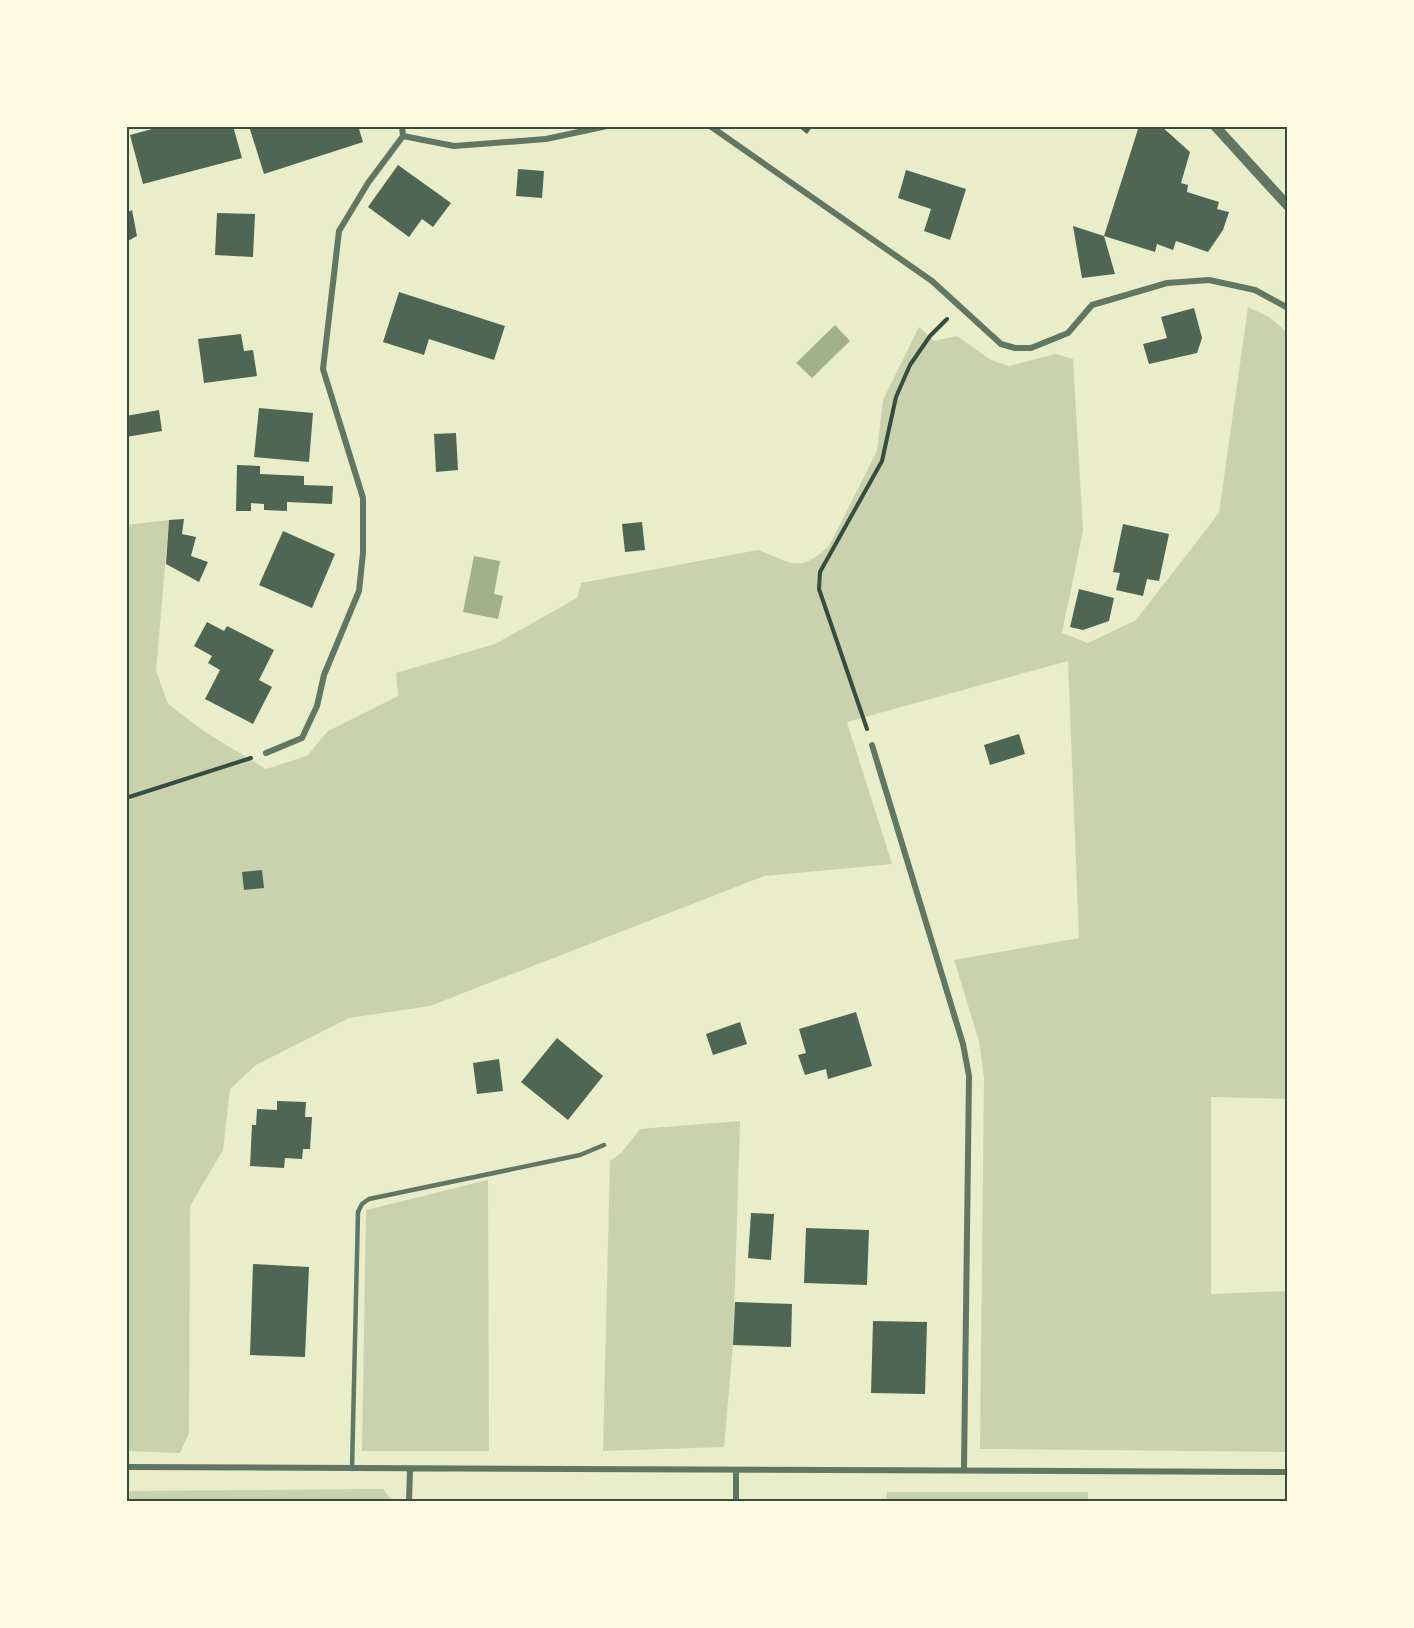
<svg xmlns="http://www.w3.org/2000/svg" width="1414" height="1628" font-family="'Varela Round',sans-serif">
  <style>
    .green { fill: #cad2ad }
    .water { fill: #a3b18a }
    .building { fill: #4f6655 }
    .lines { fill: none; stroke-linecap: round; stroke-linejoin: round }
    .path { stroke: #344e41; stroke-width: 4 }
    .service { stroke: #617663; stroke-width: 4.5 }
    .minor { stroke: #617663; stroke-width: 6 }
    .tertiary { stroke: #617663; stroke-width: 10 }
    .neatline { fill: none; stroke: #344e41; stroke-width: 2 }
  </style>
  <rect width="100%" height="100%" fill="#e9edc9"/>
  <path class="green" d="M1248 307 1269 317 1288 333V1099L1211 1097V1294L1288 1291V1452L980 1449 984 1078 979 1041 954 960 1079 938 1068 661 847 722 892 864 764 876 430 1006 349 1018 256 1065 230 1089 223 1150 190 1206 189 1433 180 1453 126 1451V525L169 520 156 671 168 704 205 732 266 769 307 756 328 731 398 696 396 673 495 644 577 598 581 583 758 550C793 562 797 575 829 546L877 451 883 400 919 327 934 341 957 336 991 360 1009 366 1055 354 1073 359 1083 531 1062 633 1088 643 1136 620 1219 513Z
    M740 1121 733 1345 724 1447 603 1451 610 1161 621 1153 640 1129Z
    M488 1180 489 1451H362L366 1210Z
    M383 1489 393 1502H126V1491Z
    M887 1492H1088V1502H886Z"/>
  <path class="water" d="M835 325 850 341 812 378 796 363Z
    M474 556 500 561 494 594 503 596 498 619 463 612Z"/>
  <path class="building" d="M163 126H233L242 158 143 184 130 135Z
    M249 126H358L363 142 264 174Z
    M797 126H813L807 134Z
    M1139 126H1161L1190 152 1181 183 1188 185 1187 192 1219 202 1217 209 1229 212 1223 230 1208 252 1176 241 1173 250 1157 244 1155 252 1104 236Z
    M398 165 451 203 433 227 422 219 409 237 368 207Z
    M518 169 544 171 542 198 516 196Z
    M906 170 966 189 950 240 924 231 931 209 898 198Z
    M132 210 137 236 126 242V213Z
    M217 213 255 214 253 257 215 255Z
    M1073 226 1104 236 1115 274 1082 278Z
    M399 292 505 326 494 360 429 339 424 355 383 342Z
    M1194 308 1202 338 1197 353 1149 364 1143 344 1167 338 1161 317Z
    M241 334 244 351 253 350 257 376 204 383 198 339Z
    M259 408 313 413 309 462 254 457Z
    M159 410 162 431 126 437V416Z
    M456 433 458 470 436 472 434 434Z
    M237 465 260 466V474L304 476V485L333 486 332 504 287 502V511L264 510V504L251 503V511H236Z
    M184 519 182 534 196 537 191 556 208 562 199 582 166 564 169 520Z
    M642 522 645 550 625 552 622 524Z
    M1123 524 1169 534 1159 581 1147 579 1143 596 1116 590 1120 573 1113 572Z
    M283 531 335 554 312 608 259 585Z
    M1079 589 1114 598 1109 621 1083 630 1070 627Z
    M207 622 224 631 227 626 274 650 259 680 272 687 253 724 205 699 220 670 208 663 212 656 194 646Z
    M1019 734 1025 754 990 765 984 745Z
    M262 870 264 888 244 890 242 872Z
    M856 1012 872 1066 828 1079 826 1069 805 1075 798 1055 806 1053 799 1029Z
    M740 1022 747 1044 713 1055 706 1034Z
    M557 1038 603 1076 568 1120 521 1082Z
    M499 1059 503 1091 477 1094 473 1063Z
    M277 1101 306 1102 305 1117H312L310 1149H303L302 1159 285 1158 284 1168 250 1166 252 1125H256L257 1109 277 1110Z
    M751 1213 774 1214 771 1260 748 1258Z
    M806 1228 869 1230 867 1285 804 1283Z
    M253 1264 309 1267 305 1357 250 1355Z
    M735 1302 792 1304 791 1347 733 1345Z
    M873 1321 927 1322 925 1394 871 1393Z"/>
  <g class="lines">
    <path class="path" d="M867 729 819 589 820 572 882 461 896 397 910 365 930 336 947 319
      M126 798 251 758"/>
    <path class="service" d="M352 1469 358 1212 362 1204 369 1199 580 1155 604 1145"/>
    <path class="minor" d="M710 126 932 281 1001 344 1015 348H1031L1068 333 1092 305 1167 283 1209 280 1255 290 1288 308
      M403 136 454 146 546 139 607 126
      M872 745 963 1044 969 1076 964 1469
      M266 753 302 738 317 706 324 675 359 591 363 553V498L323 369 339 231 368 183 403 136 402 126
      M126 1467 1288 1472
      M409 1502 410 1469
      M736 1502V1470"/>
    <path class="tertiary" d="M1215 126 1288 206"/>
  </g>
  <rect width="1414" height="1628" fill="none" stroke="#fefae0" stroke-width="255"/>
  <rect x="128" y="128" width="1158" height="1372" class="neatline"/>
</svg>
